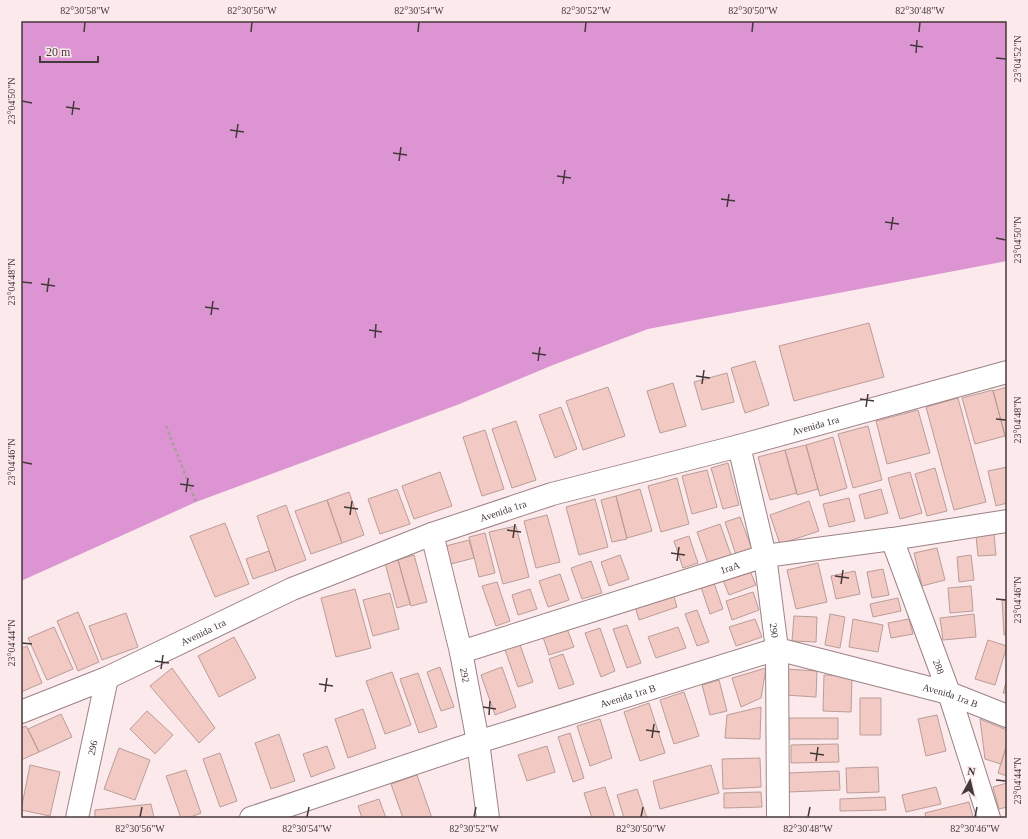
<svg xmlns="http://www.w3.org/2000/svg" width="1028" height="839" font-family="'Times New Roman',serif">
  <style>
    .water { fill: #dc94d3 }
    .building { fill: #f2c9c3; stroke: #ba9d99 }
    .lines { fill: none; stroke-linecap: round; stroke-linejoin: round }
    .minor-casing { stroke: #9d8285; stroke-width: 24 }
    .tertiary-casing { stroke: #9d8285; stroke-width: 24 }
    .path { stroke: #ac9c9e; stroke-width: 2.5; stroke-dasharray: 3 3; stroke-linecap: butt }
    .minor { stroke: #fff; stroke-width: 22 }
    .tertiary { stroke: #fff; stroke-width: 22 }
    .ticks { fill: none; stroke: #45393a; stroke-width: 1.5 }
    .labels { text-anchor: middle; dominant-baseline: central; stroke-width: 3; stroke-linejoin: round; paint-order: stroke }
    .street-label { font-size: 10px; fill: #45393a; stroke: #fbe9eb }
    .neatline { fill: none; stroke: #45393a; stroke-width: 1.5 }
    .ticks-label { font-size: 10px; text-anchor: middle; fill: #45393a }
  </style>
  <rect width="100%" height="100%" fill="#fbe9eb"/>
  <path class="water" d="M21 21H1007V261L648 329 553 365 457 405 196 502 21 581Z"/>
  <path class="building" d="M869 323 884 377 794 401 779 346Z
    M755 361 769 405 745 413 731 368Z
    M727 373 734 402 702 410 694 382Z
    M673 383 686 426 660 433 647 391Z
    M608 387 625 436 583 450 566 401Z
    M1007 387V443L993 391Z
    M993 390 1005 436 975 444 962 398Z
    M958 398 986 502 954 510 926 407Z
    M561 407 577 449 555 458 539 415Z
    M918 410 930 453 887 464 876 421Z
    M516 421 536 480 512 488 492 429Z
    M868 426 882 480 853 488 838 434Z
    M485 430 504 489 482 496 463 437Z
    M833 437 847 488 820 496 806 445Z
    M806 445 818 489 797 495 785 450Z
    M785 450 797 493 770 500 758 457Z
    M728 463 739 505 723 509 711 468Z
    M1007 467V503L996 506 988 471Z
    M935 468 947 511 927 516 915 474Z
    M707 470 717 507 692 514 682 476Z
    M440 472 452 506 414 519 402 486Z
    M910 472 922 513 900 519 888 478Z
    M677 478 689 524 661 532 648 486Z
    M397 489 410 524 380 534 368 499Z
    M640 489 652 531 627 538 616 496Z
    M881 489 888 513 865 519 859 495Z
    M349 492 364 535 342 543 327 500Z
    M616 496 627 539 612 542 601 500Z
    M849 498 855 521 829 527 823 504Z
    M595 499 608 547 579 555 566 507Z
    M327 500 342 543 311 554 295 511Z
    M809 501 819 531 780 544 770 515Z
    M286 505 306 560 276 571 257 516Z
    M547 515 560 562 536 568 524 521Z
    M740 517 752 549 736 555 725 522Z
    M225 523 249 584 215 597 190 536Z
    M720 524 731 555 708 563 697 532Z
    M516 526 529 577 503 584 489 532Z
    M485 533 495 573 479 577 469 537Z
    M994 534 996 555 978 556 976 536Z
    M689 536 698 563 683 568 674 541Z
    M469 540 474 558 447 565 442 547Z
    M937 548 945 580 922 586 914 553Z
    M269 551 276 571 253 579 246 559Z
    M414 555 427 602 411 606 398 560Z
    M620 555 629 579 609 586 601 562Z
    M971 555 974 580 959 582 957 557Z
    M398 560 410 604 397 608 385 563Z
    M591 561 602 593 582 599 571 568Z
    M818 563 827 602 796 609 787 570Z
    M883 569 889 595 872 598 867 572Z
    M750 571 756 585 729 595 723 580Z
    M855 571 860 594 836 599 831 576Z
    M560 574 569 600 548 607 539 581Z
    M497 582 510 621 496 626 482 586Z
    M714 583 723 609 710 614 701 587Z
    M971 586 973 611 950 613 948 588Z
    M355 589 371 648 336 657 321 598Z
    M530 589 537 609 518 615 512 595Z
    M672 590 677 607 639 620 634 603Z
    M753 592 759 610 732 620 726 601Z
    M390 593 399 629 373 636 363 600Z
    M898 598 901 611 873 617 870 604Z
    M1002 600H1007V635H1004Z
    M697 610 709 642 697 646 685 614Z
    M78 612 99 662 78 671 57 621Z
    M126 613 138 647 102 660 89 626Z
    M830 614 845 617 840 648 825 645Z
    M974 614 976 637 943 640 940 618Z
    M794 616 817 617 816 642 792 641Z
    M755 619 762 637 736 646 729 627Z
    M853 619 883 625 878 652 849 647Z
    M909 619 913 634 891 638 888 623Z
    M627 625 641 663 627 668 613 629Z
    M566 626 574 647 549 655 542 634Z
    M54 627 73 669 47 680 28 638Z
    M678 627 686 648 656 658 648 637Z
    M600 628 615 671 601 677 585 633Z
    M234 637 256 678 219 697 198 656Z
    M988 640 1007 646 995 685 975 679Z
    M519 642 533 682 518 687 504 647Z
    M27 646 42 683 21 692V649Z
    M563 654 574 684 559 689 549 659Z
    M440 667 454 707 441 711 427 672Z
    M502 667 516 707 495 715 481 675Z
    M172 668 215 728 199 743 150 686Z
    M766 668 761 698 741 707 732 678Z
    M787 669 817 671 816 697 785 695Z
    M392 672 411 725 385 734 366 681Z
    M418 673 437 727 419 733 400 679Z
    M824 675 852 676 851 712 823 711Z
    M1007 679V693H1003Z
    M719 680 727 711 710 715 702 685Z
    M684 692 699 736 674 744 660 700Z
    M860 698H881V735H860Z
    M649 703 665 753 640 761 624 712Z
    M761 707 760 739 725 738 727 715Z
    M363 709 376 748 348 758 335 719Z
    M147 711 173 735 155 754 130 729Z
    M61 714 72 737 39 752 28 729Z
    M937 715 946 751 926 756 918 719Z
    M789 718H838V739H789Z
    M600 719 612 758 590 766 577 726Z
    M980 719 1007 730V744L1001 764 985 759Z
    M26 726 39 752 21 760V728Z
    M570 733 584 778 573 782 558 737Z
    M279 734 295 781 271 789 255 743Z
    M838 744 839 762 791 763V745Z
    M1007 744V776L998 773Z
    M327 746 335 768 311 777 303 754Z
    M547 746 555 772 527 781 518 755Z
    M119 748 150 760 135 800 104 789Z
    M220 753 237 801 220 807 203 759Z
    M760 758 761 787 723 789 722 759Z
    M30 765 60 772 50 816 21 810Z
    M711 765 719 793 660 809 653 781Z
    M878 767 879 792 847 793 846 768Z
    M186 770 201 813 188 818H181L166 776Z
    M839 771 840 790 788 792 787 773Z
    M417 775 432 818H403L391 784Z
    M1007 783V807L999 809 993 787Z
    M605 787 615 818H592L584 793Z
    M936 787 941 804 906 812 902 795Z
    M637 789 647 818H624L617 795Z
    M761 792 762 807 724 808V793Z
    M885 797 886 810 840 811V799Z
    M379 799 386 818H362L358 806Z
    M969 802 973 817 926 818 925 813Z
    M151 804 154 818H95V810Z"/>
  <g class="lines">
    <defs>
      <g id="minor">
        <path id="s1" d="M739 446 765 556 777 649 778 818"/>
        <path id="s2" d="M432 534 461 652 478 742 488 818"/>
        <path id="s3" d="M892 539 949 693 989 818"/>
        <path id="s4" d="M461 652 765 556 892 539 1007 521"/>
        <path id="s5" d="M251 818 478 742 777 649 949 693 1007 716"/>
      </g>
      <g id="tertiary">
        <path id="s6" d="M21 712 107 678 292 589 432 534 552 494 739 446 1007 372"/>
        <path id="s7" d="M77 818 107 678"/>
      </g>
    </defs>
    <use href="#minor" class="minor-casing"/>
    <use href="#tertiary" class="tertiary-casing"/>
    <path class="path" d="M166 426 196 502"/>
    <use href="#minor" class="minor"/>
    <use href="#tertiary" class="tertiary"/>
  </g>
  <path class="ticks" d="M84 32 85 22M251 32 252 22M418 32 419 22M585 32 586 22M752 32 753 22M919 32 920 22M910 45 923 47M916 53 917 40M996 58 1006 59M22 101 32 103M66 107 80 109M72 115 74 101M230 130 244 132M236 138 238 124M393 153 407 155M399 161 401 147M557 176 571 178M563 184 565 170M721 199 735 201M727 207 729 194M885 222 899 224M891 230 893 217M996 238 1006 240M22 282 32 283M41 284 55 286M47 292 49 278M205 307 219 309M211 315 213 301M369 330 382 332M375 338 376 324M532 353 546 355M538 361 540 347M696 376 710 378M702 384 704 370M860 399 874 401M866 407 868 394M996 419 1006 420M22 462 32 464M180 484 194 486M186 492 188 478M344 507 358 509M350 515 352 501M507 530 521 532M513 538 515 524M671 553 685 555M677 561 679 547M835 576 849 578M841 584 843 570M996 599 1006 600M22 643 32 644M155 661 169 663M161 669 163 655M319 684 333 686M325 692 327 678M483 707 496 709M489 715 490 701M646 730 660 732M652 738 654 724M810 753 824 755M816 761 818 747M996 780 1006 781M140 817 142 807M307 817 309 807M474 817 476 807M641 817 643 807M808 817 810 807M975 817 977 807"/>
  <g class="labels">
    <g class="street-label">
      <text stroke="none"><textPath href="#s6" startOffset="847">Avenida 1ra</textPath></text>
      <text stroke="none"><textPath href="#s6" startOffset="523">Avenida 1ra</textPath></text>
      <text stroke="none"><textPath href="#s4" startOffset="282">1raA</textPath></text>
      <text stroke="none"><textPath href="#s1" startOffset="188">290</textPath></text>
      <text stroke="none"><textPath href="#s6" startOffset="199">Avenida 1ra</textPath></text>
      <text stroke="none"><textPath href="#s3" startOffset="136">288</textPath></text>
      <text stroke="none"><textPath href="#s2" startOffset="145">292</textPath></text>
      <text stroke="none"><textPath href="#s5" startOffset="396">Avenida 1ra B</textPath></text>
      <text stroke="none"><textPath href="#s5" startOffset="732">Avenida 1ra B</textPath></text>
      <text stroke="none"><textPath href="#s7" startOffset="72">296</textPath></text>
    </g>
  </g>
  <rect width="1028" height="839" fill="none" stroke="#fbe9eb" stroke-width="44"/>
  <g transform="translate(970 781) rotate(8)" stroke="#fbe9eb" stroke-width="3" paint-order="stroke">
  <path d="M0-3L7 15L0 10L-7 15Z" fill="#45393a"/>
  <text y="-6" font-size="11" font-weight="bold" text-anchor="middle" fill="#45393a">N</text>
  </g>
  <path d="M40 56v6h58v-6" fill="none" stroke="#45393a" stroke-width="2"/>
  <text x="46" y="56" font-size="12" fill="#45393a" stroke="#fbe9eb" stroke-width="3" paint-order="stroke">20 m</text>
  <rect x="22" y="22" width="984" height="795" class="neatline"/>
  <g class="ticks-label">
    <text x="85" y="14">82°30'58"W</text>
    <text x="252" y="14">82°30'56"W</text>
    <text x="419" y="14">82°30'54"W</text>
    <text x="586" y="14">82°30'52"W</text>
    <text x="753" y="14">82°30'50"W</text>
    <text x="920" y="14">82°30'48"W</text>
    <text transform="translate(1017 59) rotate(-90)" y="4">23°04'52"N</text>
    <text transform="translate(11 101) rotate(-90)" y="4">23°04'50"N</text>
    <text transform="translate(1017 240) rotate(-90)" y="4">23°04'50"N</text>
    <text transform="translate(11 282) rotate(-90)" y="4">23°04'48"N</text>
    <text transform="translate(1017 420) rotate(-90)" y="4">23°04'48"N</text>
    <text transform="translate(11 462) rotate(-90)" y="4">23°04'46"N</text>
    <text transform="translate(1017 600) rotate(-90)" y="4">23°04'46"N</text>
    <text transform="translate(11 643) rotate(-90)" y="4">23°04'44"N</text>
    <text transform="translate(1017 781) rotate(-90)" y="4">23°04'44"N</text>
    <text x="140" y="832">82°30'56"W</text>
    <text x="307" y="832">82°30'54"W</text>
    <text x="474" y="832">82°30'52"W</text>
    <text x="641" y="832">82°30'50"W</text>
    <text x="808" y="832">82°30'48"W</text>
    <text x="975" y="832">82°30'46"W</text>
  </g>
</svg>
